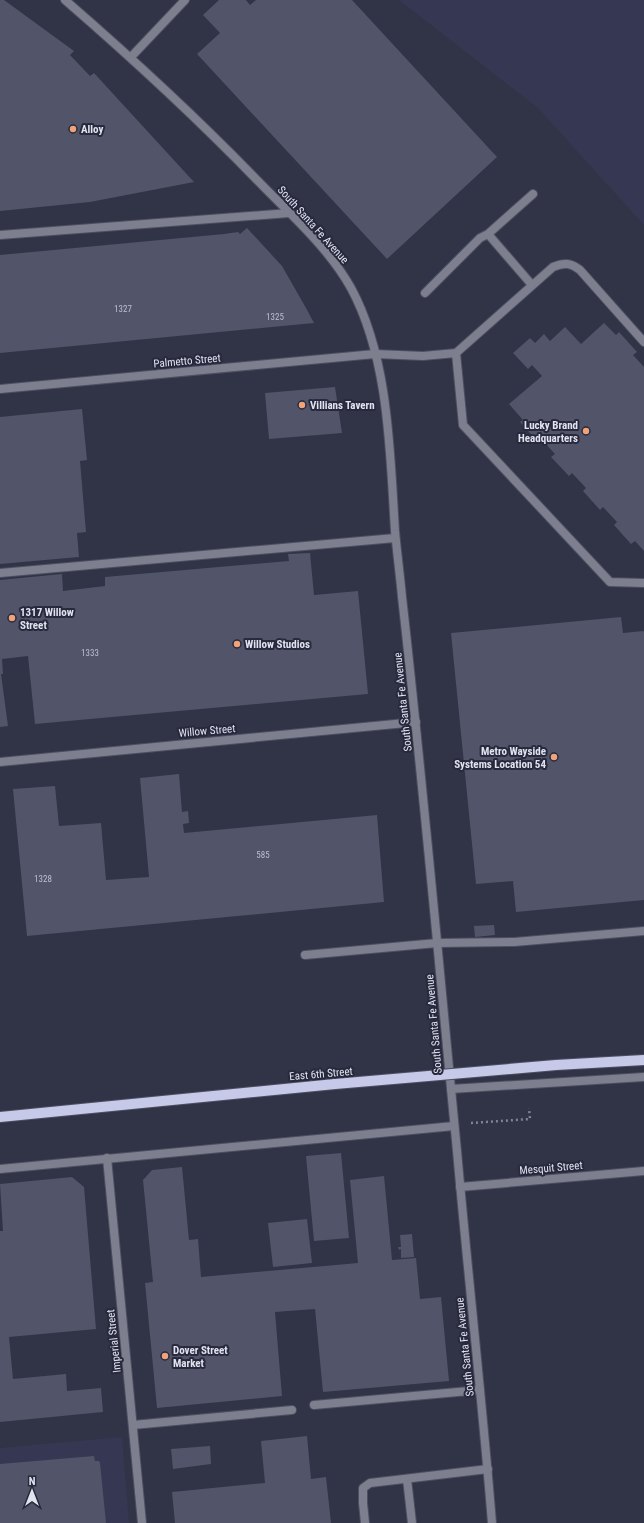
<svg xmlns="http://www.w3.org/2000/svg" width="644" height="1523" font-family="'Roboto Condensed',sans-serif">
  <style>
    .built { fill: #363853 }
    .building { fill: #52546a }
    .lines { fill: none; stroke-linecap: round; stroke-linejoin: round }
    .service-casing { stroke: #4d4f62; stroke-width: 10 }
    .minor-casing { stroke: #4d4f62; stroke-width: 10 }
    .tertiary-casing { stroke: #4d4f62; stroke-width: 10 }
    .primary-casing { stroke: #4d4f62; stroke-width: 12 }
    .path { stroke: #818394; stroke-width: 2.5; stroke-dasharray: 2 3; stroke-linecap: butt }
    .service { stroke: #7e7f8e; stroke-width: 8 }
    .minor { stroke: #7e7f8e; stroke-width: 8 }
    .tertiary { stroke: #7e7f8e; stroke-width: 8 }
    .primary { stroke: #c6cae8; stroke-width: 10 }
    .primary-bridge-casing { stroke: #4d4f62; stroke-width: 12; stroke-linecap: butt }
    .primary-bridge { stroke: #c6cae8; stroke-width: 10 }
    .poi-dot { fill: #f0a279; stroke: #27293c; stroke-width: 1.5 }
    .labels { text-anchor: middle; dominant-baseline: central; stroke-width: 4; stroke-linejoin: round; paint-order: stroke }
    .number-label { font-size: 9px; fill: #bebfcf }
    .poi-label { font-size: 11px; font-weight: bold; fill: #e2e3f1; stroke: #27293c; text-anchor: start }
    .street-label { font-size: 11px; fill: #e2e3f1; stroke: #27293c }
  </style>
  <rect width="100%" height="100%" fill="#313347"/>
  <path class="built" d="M399 0H644V225L538 108Z
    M122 1437 129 1523H0V1448Z"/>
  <path class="building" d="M0 0H4L74 51 70 55 90 76 94 73 194 182 90 202 0 211Z
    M219 0H246L250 5 256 0H352L497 157 387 259 197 54 220 33 203 15Z
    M247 228 282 266 306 308 314 323 0 353V255L224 234 238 232 240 234Z
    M604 323 616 335 619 332 637 352 633 355 644 367V551L635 541 631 544 614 525 617 522 603 507 600 510 583 491 586 488 572 473 569 476 551 457 555 454 541 439 538 442 520 422 523 420 509 404 542 376 532 365 528 369 513 353 530 338 535 343 544 334 550 341 565 327 581 344Z
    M335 387 342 433 269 439 265 393Z
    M82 409 87 460 80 461 86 532 77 533 79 557 0 564V417Z
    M310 553 314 595 358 591 368 694 35 724 28 656 2 659 3 674H1L8 726 0 727V580L62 574 63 591 105 586V577L289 561 288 554Z
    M621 617 623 633 643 631 644 632V900L516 912 513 881 476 884 451 633Z
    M179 774 182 812 188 811 189 823 183 824 184 833 377 815 384 902 27 936 13 789 55 786 59 826 101 823 106 880 149 877 140 778Z
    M494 925 495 935 475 937 474 926Z
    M341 1153 349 1238 314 1241 306 1156Z
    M182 1167 189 1240 198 1239 201 1277 358 1263 350 1180 384 1176 392 1260 416 1258 420 1299 441 1297 449 1381 323 1392 315 1309 275 1312 282 1396 157 1408 145 1283 153 1282 143 1180 152 1170Z
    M72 1177 84 1187 96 1329 9 1337 13 1379 66 1374 67 1391 101 1388 103 1412 0 1422V1231H3L0 1184Z
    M307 1219 312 1263 273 1267 268 1223Z
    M412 1234 414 1257 401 1258V1249L399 1250 398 1247H401L400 1235Z
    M307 1436 311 1479 326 1477 331 1523H175L172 1492 265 1483 261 1441Z
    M210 1446 211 1464 173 1469 171 1449Z
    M94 1456 95 1461H99L100 1463 106 1523H0V1464Z"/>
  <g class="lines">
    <defs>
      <path id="service" d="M131 57 185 0
        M488 234 533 194
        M0 235 289 213
        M425 293 480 238 488 234 532 285
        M456 353 463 425 610 582 644 583
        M375 354 423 356 456 353 553 267C564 262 571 263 580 270L644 342
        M0 573 395 538
        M305 955 437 943 514 942 644 931
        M451 1089 644 1077
        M0 1169 454 1126
        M314 1405 480 1390
        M133 1425 292 1410
        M407 1479 412 1523
        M365 1523 363 1503V1488L370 1483 488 1469"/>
      <path id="minor" d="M0 389 375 354
        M0 762 416 722
        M107 1158 142 1523
        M460 1187 644 1171"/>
      <path id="tertiary" d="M65 0C132 58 197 118 259 182 291 215 328 247 351 288 389 358 390 453 395 531 397 553 400 575 402 597 423 782 439 966 457 1151 468 1275 482 1399 492 1523"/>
      <path id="primary" d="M0 1117 335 1084"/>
    </defs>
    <use href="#service" class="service-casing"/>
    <use href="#minor" class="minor-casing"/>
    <use href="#tertiary" class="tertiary-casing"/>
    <use href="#primary" class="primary-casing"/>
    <path class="path" d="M471 1123 530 1119 529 1108"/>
    <use href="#service" class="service"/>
    <use href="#minor" class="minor"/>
    <use href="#tertiary" class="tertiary"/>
    <use href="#primary" class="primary"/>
    <defs>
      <path id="primary-bridge" d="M335 1084 556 1065 644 1060"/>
    </defs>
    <use href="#primary-bridge" class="primary-bridge-casing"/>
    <use href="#primary-bridge" class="primary-bridge"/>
  </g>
  <g class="poi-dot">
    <circle cx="73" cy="129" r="4"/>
    <circle cx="302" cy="405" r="4"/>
    <circle cx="586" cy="431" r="4"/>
    <circle cx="12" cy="618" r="4"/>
    <circle cx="237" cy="644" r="4"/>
    <circle cx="554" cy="757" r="4"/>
    <circle cx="165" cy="1356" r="4"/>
  </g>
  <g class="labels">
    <g class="number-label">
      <text x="123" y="309">1327</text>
      <text x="275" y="317">1325</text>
      <text x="90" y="653">1333</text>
      <text x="263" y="855">585</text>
      <text x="43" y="879">1328</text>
    </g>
    <g class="poi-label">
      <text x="81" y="129">Alloy</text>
      <text x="310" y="405">Villians Tavern</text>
      <text x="578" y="425" text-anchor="end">Lucky Brand<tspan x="578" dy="13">Headquarters</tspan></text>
      <text x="20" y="612">1317 Willow<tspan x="20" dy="13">Street</tspan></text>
      <text x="245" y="644">Willow Studios</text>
      <text x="546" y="751" text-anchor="end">Metro Wayside<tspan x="546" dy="13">Systems Location 54</tspan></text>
      <text x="173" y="1350">Dover Street<tspan x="173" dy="13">Market</tspan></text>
    </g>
    <g class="street-label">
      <text transform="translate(313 225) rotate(48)">South Santa Fe Avenue</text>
      <text transform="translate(187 361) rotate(-5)">Palmetto Street</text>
      <text transform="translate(403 702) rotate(-96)">South Santa Fe Avenue</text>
      <text transform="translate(207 731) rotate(-5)">Willow Street</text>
      <text transform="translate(434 1024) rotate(-95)">South Santa Fe Avenue</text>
      <text transform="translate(321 1074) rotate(-5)">East 6th Street</text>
      <text transform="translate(551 1168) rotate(-5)">Mesquit Street</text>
      <text transform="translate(114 1341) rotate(-96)">Imperial Street</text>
      <text transform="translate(465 1347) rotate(-96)">South Santa Fe Avenue</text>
    </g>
  </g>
  <g transform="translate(32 1491)" stroke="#27293c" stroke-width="3" paint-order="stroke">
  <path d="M0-3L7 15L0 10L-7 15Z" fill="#e2e3f1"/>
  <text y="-6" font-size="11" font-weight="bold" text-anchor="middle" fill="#e2e3f1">N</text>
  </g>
</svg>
